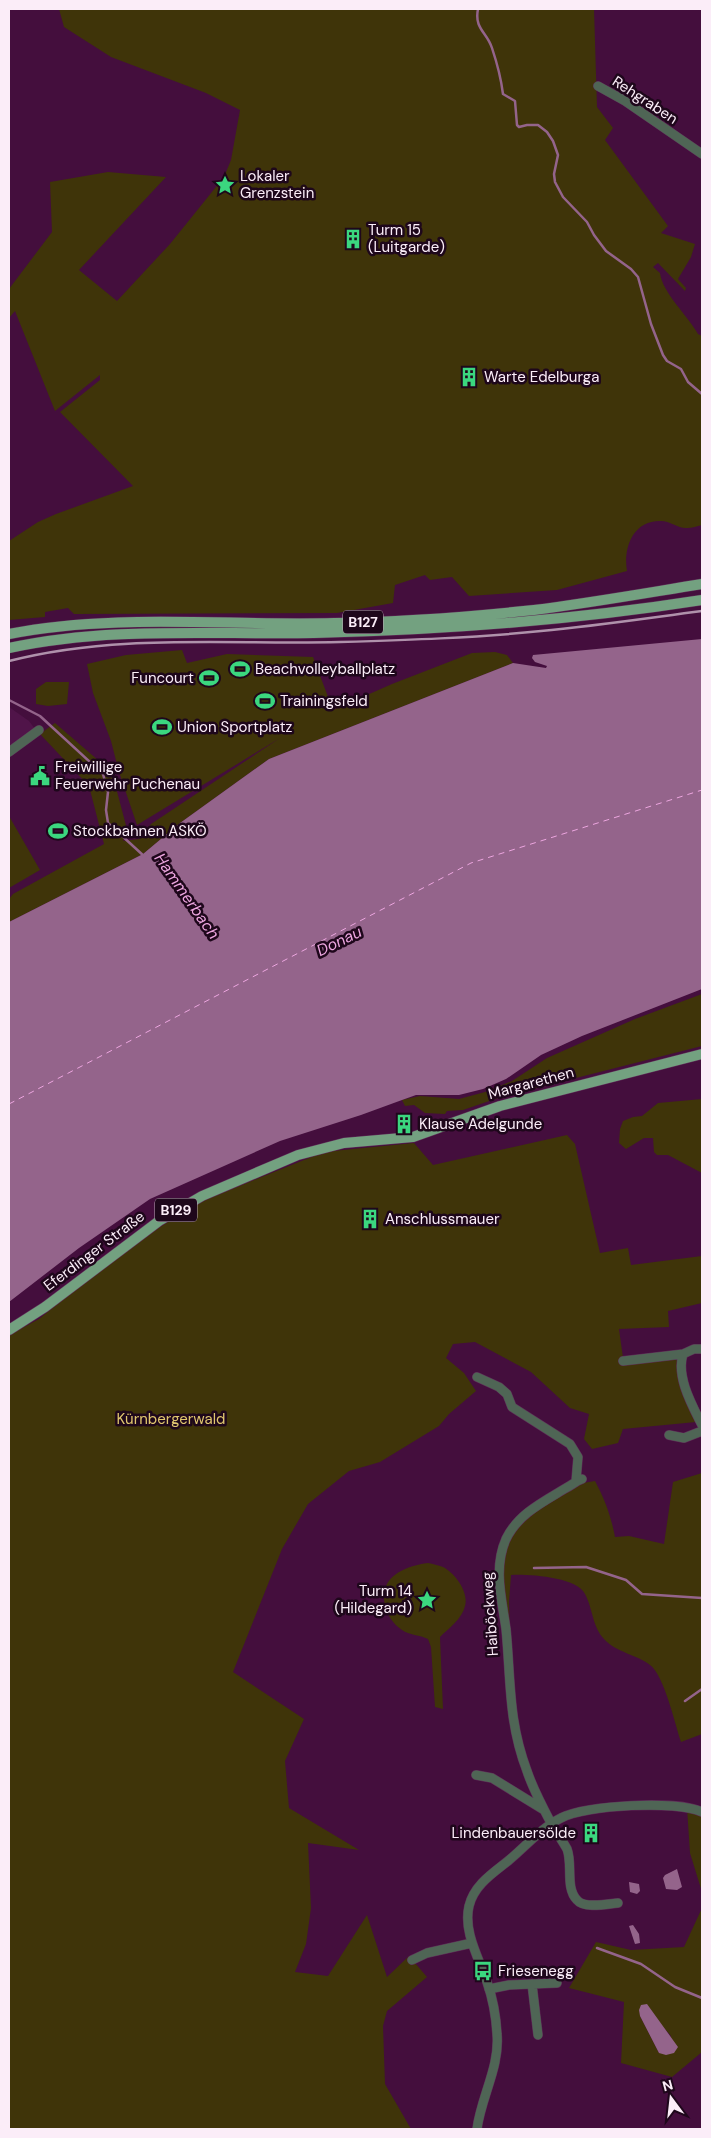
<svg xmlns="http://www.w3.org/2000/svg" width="711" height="2138" font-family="'DM Sans',sans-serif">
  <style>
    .built { fill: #501449 }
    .green { fill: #3f3409; fill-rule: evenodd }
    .water { fill: #94648b }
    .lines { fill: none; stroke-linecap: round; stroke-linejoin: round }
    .stream { stroke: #94648b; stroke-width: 2.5 }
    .ferry { stroke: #eda6e0; stroke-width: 1; stroke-dasharray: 6 5; stroke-linecap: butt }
    .minor-casing { stroke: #5e2d57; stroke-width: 10 }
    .major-casing { stroke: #5e2d57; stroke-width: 11 }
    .minor { stroke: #4f6555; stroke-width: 9 }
    .major { stroke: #73a180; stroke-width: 10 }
    .rail { stroke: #af91ab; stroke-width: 2.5 }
    .labels { text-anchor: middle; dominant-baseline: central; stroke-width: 5; stroke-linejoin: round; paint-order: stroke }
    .shield { fill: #1e071b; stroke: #b9a8b6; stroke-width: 1 }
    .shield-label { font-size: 14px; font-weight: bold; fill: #fbedf8 }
    .street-label { font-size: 15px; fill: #fbedf8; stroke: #1e071b }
    .poi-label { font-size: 15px; fill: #fbedf8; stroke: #1e071b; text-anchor: start }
    .park-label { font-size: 15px; fill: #e1c76f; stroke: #1e071b }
    .water-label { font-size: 16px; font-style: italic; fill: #eda6e0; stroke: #1e071b }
  </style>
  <rect width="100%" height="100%" fill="#440e3d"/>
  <path class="built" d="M9 707 29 721 35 729 9 747Z"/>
  <path class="green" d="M59 9H594L597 107 613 128 605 140 668 226 661 233 695 244 691 257 678 279 686 288 685 291 658 263 653 267 660 273C662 292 688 316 698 334L702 336V525C697 526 692 528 687 528 679 529 670 521 661 521 633 520 623 548 627 571L557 590 469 596 452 577 430 580 425 575 395 585 393 603 337 613 74 614 68 608 45 612V617L9 620V541L38 522 56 514 133 486 60 412 100 380V375L55 411 15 311 9 318V289L52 232 50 182 108 172 166 177 79 270 117 301 170 244 224 177 231 160 240 110 206 93 111 57 64 27Z
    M182 650 187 663 227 654 313 657 333 710 392 684 472 653 495 652 507 655 513 663 269 759 180 823 143 854 9 922V899L13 894 104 844 89 786 40 734 55 723 106 767 114 780 128 833 123 841 139 839 151 824 280 738 137 825 119 772 111 741 93 693 87 664 126 655Z
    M46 682H69L67 704 48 706 36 704V689Z
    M9 816 40 870 9 888Z
    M702 994V1046L501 1097 463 1110 447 1111 445 1114 425 1113 414 1105 405 1106 402 1100 420 1096 459 1099 485 1092 512 1081 547 1058 635 1019Z
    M702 1099V1173L668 1155H657L654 1152 653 1138H644L626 1149 619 1143 620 1129 623 1121 633 1117 642 1116 658 1103Z
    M567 1135 575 1144 600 1253 628 1248 631 1265 702 1256V1303L668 1311 669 1327 619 1329 624 1365 676 1358 696 1422 623 1429 618 1443 592 1449 584 1439 589 1414 570 1408 531 1372 475 1342 453 1344 446 1358 464 1373 476 1391 449 1414 439 1426 380 1462 349 1471 308 1504 282 1549 233 1672 304 1719 285 1761 289 1808 359 1850 308 1843 311 1908 306 1944 295 1972 328 1976 367 1915 387 1977 409 1956 427 1977 387 2011 383 2026 385 2084 411 2129H9V1335L39 1319 124 1249 202 1201 314 1156 333 1151 414 1143 433 1165Z
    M702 1473V1734L681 1742C675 1724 664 1675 650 1665 636 1654 617 1653 604 1639 592 1626 593 1609 585 1594 577 1577 528 1574 511 1575L509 1602 511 1668 502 1587 504 1551 519 1523 577 1484 595 1481C605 1500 611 1516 615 1537L629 1536 664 1544 673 1482Z
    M428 1563C433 1564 438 1565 443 1567 455 1573 469 1592 465 1606 462 1619 449 1628 440 1637L443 1709 435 1707 431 1647 428 1639C420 1635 409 1635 402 1630 393 1624 387 1615 385 1605 378 1577 405 1566 428 1563Z
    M687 1808 700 1811 702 1820V1892L690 1853Z
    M702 1908V2052L672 2077 621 2063 624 2002 569 1988 596 1942 631 1950 684 1947ZM640 2016 664 2028 671 2036 659 2053Z"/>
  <path class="water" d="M702 639V989L582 1036 541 1055 506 1079 483 1089 459 1095H416L402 1100 361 1115 280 1141 150 1199 79 1248 9 1302V922L143 854 180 823 269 759 513 663 546 668 547 666 535 662 532 658 533 655Z
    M677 1869 682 1887 677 1890 666 1889 663 1878 665 1875Z
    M629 1882 639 1884 640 1891 637 1894 630 1892Z
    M633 1925 639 1934 640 1943 635 1944 629 1926Z
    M647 2004 678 2047 674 2053 666 2055 659 2053 640 2016 639 2010 641 2005Z"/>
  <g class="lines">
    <path class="stream" d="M478 9C474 29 487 32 492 48 497 63 501 78 503 94L515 101 517 125 519 127 527 125H538L547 132 553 141 558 155 554 174 555 182 563 197 587 222 594 235 606 251 631 269 638 277 651 324 663 355 667 361 681 369 688 382 702 394
      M9 700 40 716 103 774 108 792 106 810 108 823 145 857
      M534 1568 586 1567 626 1580 642 1594 702 1598
      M685 1701 702 1689
      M597 1948 641 1964 675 1987 702 1998"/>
    <path class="ferry" d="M9 1104 471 863 702 790"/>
    <defs>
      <path id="minor" d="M598 86 625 101 702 154
        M9 752 39 730
        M683 1354 694 1349H702
        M623 1361 683 1354C676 1377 692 1405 702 1425
        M477 1377 499 1387 507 1394 512 1407 570 1444 578 1457 576 1481
        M669 1435 684 1438 702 1431
        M582 1479C576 1481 572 1485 566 1488 543 1502 518 1514 506 1539 493 1568 502 1600 506 1629 511 1680 508 1721 527 1771 533 1789 542 1806 551 1823 556 1832 562 1840 567 1849 573 1864 565 1888 577 1900 584 1909 607 1904 618 1903
        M476 1775 492 1778 544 1810
        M412 1960 427 1953 472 1943
        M532 1984 538 2035
        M489 1989 509 1985 557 1983
        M477 2129C481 2097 500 2067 497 2034 496 2016 493 1999 487 1982 479 1958 463 1932 469 1906 474 1885 493 1873 508 1861 525 1847 541 1828 561 1818 585 1805 677 1800 702 1812"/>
      <path id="major" d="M9 634C114 613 227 626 334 623 401 622 467 617 534 610 590 603 646 593 702 584
        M9 648C110 626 212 635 314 633 444 630 574 620 702 600
        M9 1330 45 1307 159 1221 202 1196 298 1155 344 1143 413 1137 500 1106 702 1054"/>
    </defs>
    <use href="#minor" class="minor-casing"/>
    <use href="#major" class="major-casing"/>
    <use href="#minor" class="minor"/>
    <use href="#major" class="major"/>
    <path class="rail" d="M9 661C118 633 229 645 340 642 407 640 474 638 541 631 595 626 648 618 702 611"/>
  </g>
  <defs>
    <symbol id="sight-bare" viewBox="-9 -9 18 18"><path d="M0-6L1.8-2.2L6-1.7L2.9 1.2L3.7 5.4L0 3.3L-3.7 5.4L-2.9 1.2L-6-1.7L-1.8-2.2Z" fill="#3bd77f" stroke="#1e071b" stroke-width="2.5" paint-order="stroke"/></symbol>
    <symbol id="building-bare" viewBox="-9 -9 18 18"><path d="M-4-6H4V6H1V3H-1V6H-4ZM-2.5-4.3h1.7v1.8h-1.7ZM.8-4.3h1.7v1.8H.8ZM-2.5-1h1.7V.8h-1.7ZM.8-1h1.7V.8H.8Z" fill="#3bd77f" stroke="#1e071b" stroke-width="2.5" paint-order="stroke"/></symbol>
    <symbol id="stadium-bare" viewBox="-9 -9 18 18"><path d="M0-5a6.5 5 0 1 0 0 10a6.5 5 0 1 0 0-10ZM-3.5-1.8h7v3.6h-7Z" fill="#3bd77f" stroke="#1e071b" stroke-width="2.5" paint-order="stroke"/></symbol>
    <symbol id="civic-bare" viewBox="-9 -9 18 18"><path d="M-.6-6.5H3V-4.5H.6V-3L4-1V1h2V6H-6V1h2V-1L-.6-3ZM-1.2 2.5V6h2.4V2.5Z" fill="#3bd77f" stroke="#1e071b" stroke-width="2.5" paint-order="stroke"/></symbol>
    <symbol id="bus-bare" viewBox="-9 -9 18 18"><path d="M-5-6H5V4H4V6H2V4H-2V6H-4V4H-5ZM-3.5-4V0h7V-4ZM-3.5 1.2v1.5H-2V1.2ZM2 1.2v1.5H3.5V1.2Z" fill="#3bd77f" stroke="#1e071b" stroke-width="2.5" paint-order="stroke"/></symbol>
  </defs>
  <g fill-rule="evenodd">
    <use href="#sight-bare" x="211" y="171" width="28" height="28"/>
    <use href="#building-bare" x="339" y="225" width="28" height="28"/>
    <use href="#building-bare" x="455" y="363" width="28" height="28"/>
    <use href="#stadium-bare" x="226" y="655" width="28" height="28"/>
    <use href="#stadium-bare" x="195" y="664" width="28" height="28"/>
    <use href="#stadium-bare" x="251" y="687" width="28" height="28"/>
    <use href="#stadium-bare" x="148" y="713" width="28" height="28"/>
    <use href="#civic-bare" x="26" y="762" width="28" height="28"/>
    <use href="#stadium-bare" x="44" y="817" width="28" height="28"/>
    <use href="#building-bare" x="390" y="1110" width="28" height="28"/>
    <use href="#building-bare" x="356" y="1205" width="28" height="28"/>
    <use href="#sight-bare" x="413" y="1586" width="28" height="28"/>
    <use href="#building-bare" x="577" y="1819" width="28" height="28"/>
    <use href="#bus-bare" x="469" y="1957" width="28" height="28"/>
  </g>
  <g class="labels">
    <g class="shield">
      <rect x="343" y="610.5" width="40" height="23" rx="4"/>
      <rect x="155" y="1198.5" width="42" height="23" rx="4"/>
    </g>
    <g class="shield-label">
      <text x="363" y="622">B127</text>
      <text x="176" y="1210">B129</text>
    </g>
    <g class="street-label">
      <text transform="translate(645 100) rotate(33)">Rehgraben</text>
      <text transform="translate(531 1083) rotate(-15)">Margarethen</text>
      <text transform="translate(94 1251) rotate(-37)">Eferdinger Straße</text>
      <text transform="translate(490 1614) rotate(-94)">Haiböckweg</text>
    </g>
    <g class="poi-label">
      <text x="240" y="176">Lokaler<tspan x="240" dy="17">Grenzstein</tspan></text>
      <text x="368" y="230">Turm 15<tspan x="368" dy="17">(Luitgarde)</tspan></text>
      <text x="484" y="377">Warte Edelburga</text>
      <text x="255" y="669">Beachvolleyballplatz</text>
      <text x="194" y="678" text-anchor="end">Funcourt</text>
      <text x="280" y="701">Trainingsfeld</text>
      <text x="177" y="727">Union Sportplatz</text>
      <text x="55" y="767">Freiwillige<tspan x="55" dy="17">Feuerwehr Puchenau</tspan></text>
      <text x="73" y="831">Stockbahnen ASKÖ</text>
      <text x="419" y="1124">Klause Adelgunde</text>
      <text x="385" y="1219">Anschlussmauer</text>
      <text x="412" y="1591" text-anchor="end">Turm 14<tspan x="412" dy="17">(Hildegard)</tspan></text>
      <text x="576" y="1833" text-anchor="end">Lindenbauersölde</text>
      <text x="498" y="1971">Friesenegg</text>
    </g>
    <g class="park-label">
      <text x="171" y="1419">Kürnbergerwald</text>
    </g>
    <g class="water-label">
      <text transform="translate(187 896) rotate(55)">Hammerbach</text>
      <text transform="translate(339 941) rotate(-26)">Donau</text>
    </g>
  </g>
  <rect width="711" height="2138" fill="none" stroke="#fbedf8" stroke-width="20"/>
  <g transform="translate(671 2098) rotate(345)" stroke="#1e071b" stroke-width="4" paint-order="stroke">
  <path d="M0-4L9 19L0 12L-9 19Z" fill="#fbedf8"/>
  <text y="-8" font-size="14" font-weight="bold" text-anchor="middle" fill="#fbedf8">N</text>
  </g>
</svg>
